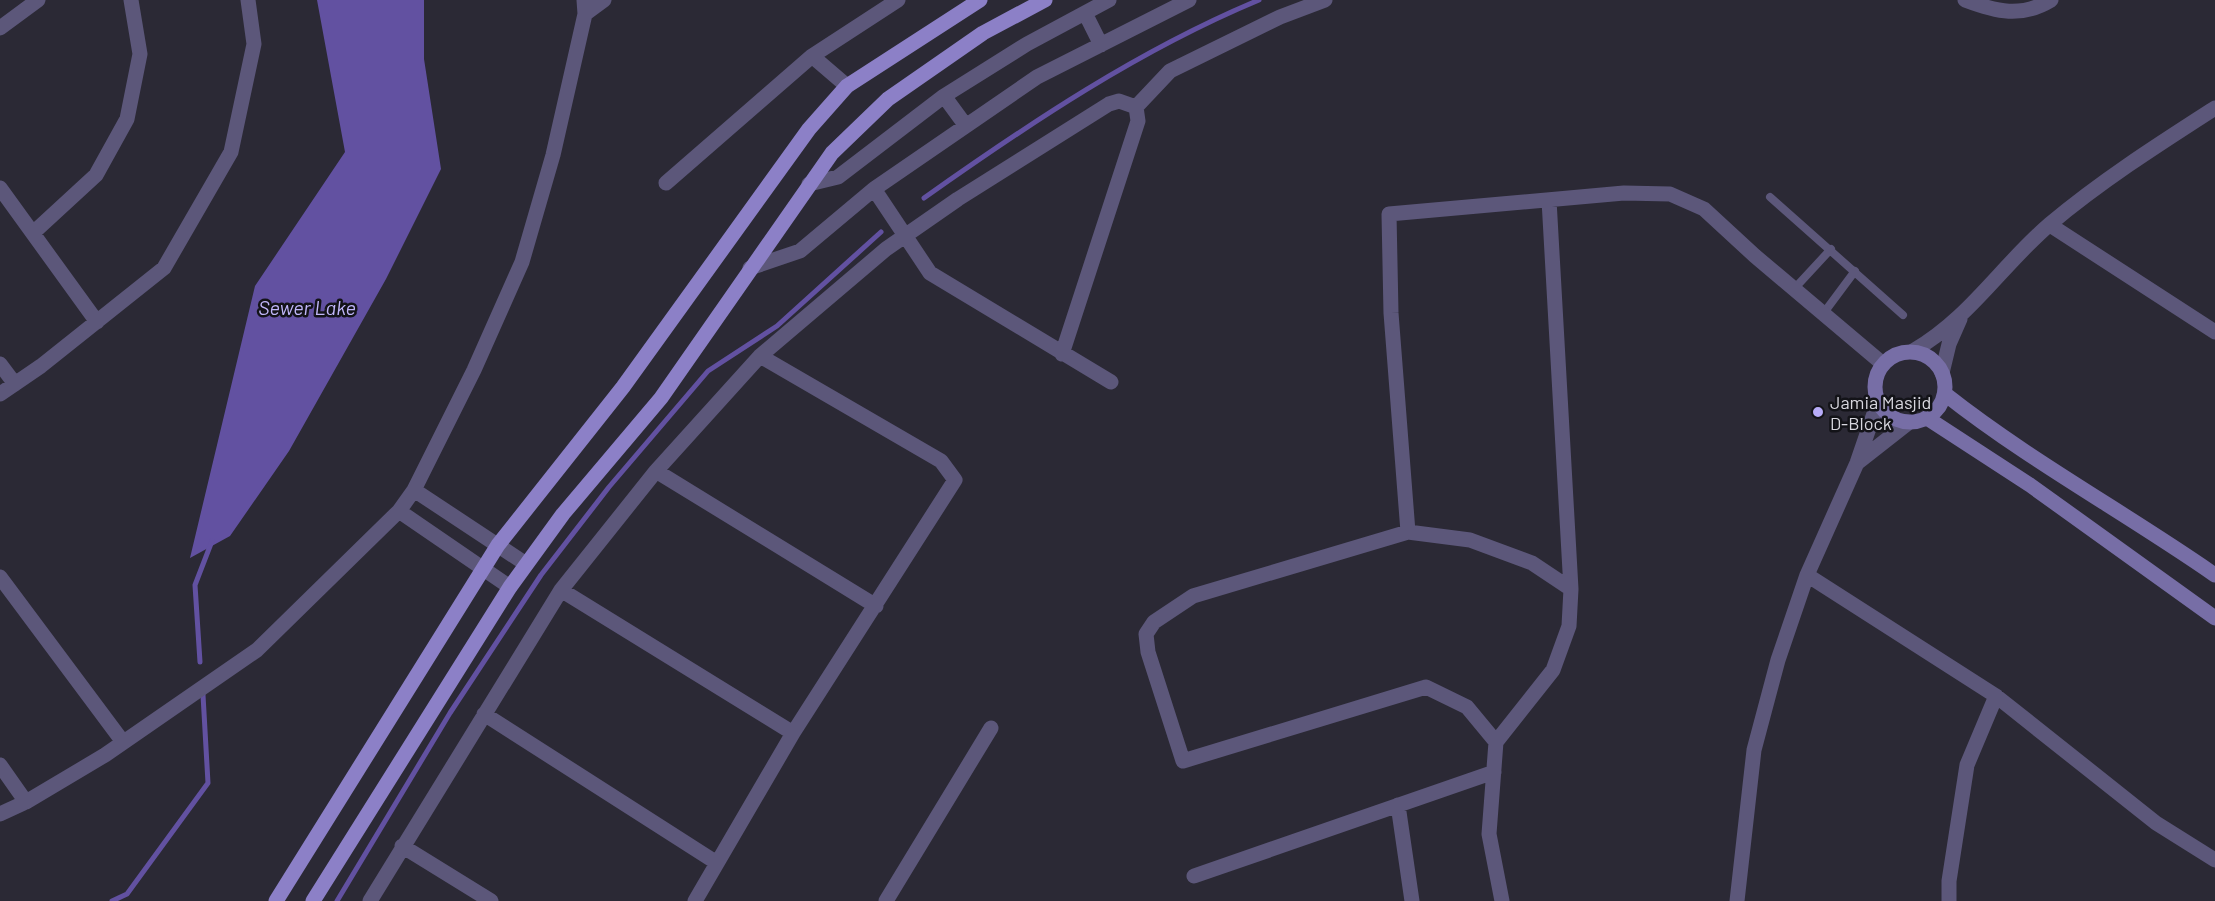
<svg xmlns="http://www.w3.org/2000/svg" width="2215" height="901" font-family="Barlow,sans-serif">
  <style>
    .water { fill: #6251a1 }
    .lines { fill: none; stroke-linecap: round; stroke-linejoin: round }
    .stream { stroke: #6251a1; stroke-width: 5 }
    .lane { stroke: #5c577a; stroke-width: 8 }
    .street { stroke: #5c577a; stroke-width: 15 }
    .secondary { stroke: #776ea6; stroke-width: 15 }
    .primary { stroke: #8c80c7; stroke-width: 15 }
    .poi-dot { fill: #b7abf8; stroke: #131318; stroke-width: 2 }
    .labels { text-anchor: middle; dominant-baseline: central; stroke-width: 5; stroke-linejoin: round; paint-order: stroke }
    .poi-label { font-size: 18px; fill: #d8d7df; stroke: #131318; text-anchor: start }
    .water-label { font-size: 20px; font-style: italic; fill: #c1b7fa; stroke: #131318 }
  </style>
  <rect width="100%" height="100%" fill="#2b2935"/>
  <path class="water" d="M317 0H424V59L441 169 386 279 289 451 230 536 190 558 255 286 345 152Z"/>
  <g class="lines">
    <path class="stream" d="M924 198C1030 123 1139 50 1259 0
      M200 662 195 585 212 541
      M112 901 127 894 208 783 203 695
      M337 901 450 713 541 575 609 487 708 371 777 326 881 232"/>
    <path class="lane" d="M1770 197 1903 315
      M1794 289 1831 249
      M1823 314 1855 271"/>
    <path class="street" d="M1965 0C1997 12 2021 18 2051 0
      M1085 13 1101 45
      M585 14 604 0
      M0 28 38 0
      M812 56 847 86
      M944 96 966 126
      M1136 107 1170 71 1280 17 1325 0
      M666 183 812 56 898 0
      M809 184 838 177 944 96 1027 44 1109 0
      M0 188 97 322
      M874 189 1037 77 1189 0
      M1549 200 1571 589
      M2050 225 2215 332
      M33 233 96 175 127 119 140 54 131 0
      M750 268 800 251 874 189 930 273 1111 382
      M1913 351C1970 318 2001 266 2050 224 2101 181 2159 144 2215 108
      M1062 354 1138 121 1136 107
      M0 364 15 384
      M1942 373 1949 344 1960 319
      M0 394 41 366 164 268 231 152 254 44 248 0
      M1857 463 1908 423
      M656 471 876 606
      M414 490 526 564
      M399 511 510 587
      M1408 532 1193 596 1154 622 1146 634 1148 652 1183 761 1426 687 1467 707 1496 742 1553 670 1569 626 1571 589 1532 563 1470 540 1408 532 1391 313 1389 214 1624 193 1670 194 1704 209 1755 256 1883 364
      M1807 575 1996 696 2156 823 2215 860
      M0 577 123 742
      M561 590 793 733
      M484 714 717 863
      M1496 742 1489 834 1502 901
      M0 765 26 802
      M1398 805 1412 901
      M0 814 26 802 105 755 257 650 399 511 414 490 474 370 522 262 553 155 585 14 584 0
      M402 846 491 901
      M1194 876 1494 772
      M370 901 561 590 656 471 760 356 886 249 958 199 1109 104 1119 101 1136 107
      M695 901 793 733 955 480 941 461 760 356
      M886 901 991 728
      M1737 901 1754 750 1778 660 1807 575 1857 463 1878 402
      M1949 901V881L1967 765 1996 696"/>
    <path class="secondary" d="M1875 387a35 35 0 1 1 70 0a35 35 0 1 1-70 0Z
      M1945 394C2030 461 2126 513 2215 575
      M1927 418 2030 485 2215 618"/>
    <path class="primary" d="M276 901 498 545 623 387 809 129 847 86 980 0
      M313 901 510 587 563 514 661 398 832 153 888 99 983 33 1045 0"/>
  </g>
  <circle class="poi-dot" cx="1818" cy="412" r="6"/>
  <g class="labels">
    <g class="poi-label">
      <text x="1830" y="402">Jamia Masjid<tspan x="1830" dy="21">D-Block</tspan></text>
    </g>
    <g class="water-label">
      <text x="307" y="307">Sewer Lake</text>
    </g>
  </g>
</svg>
